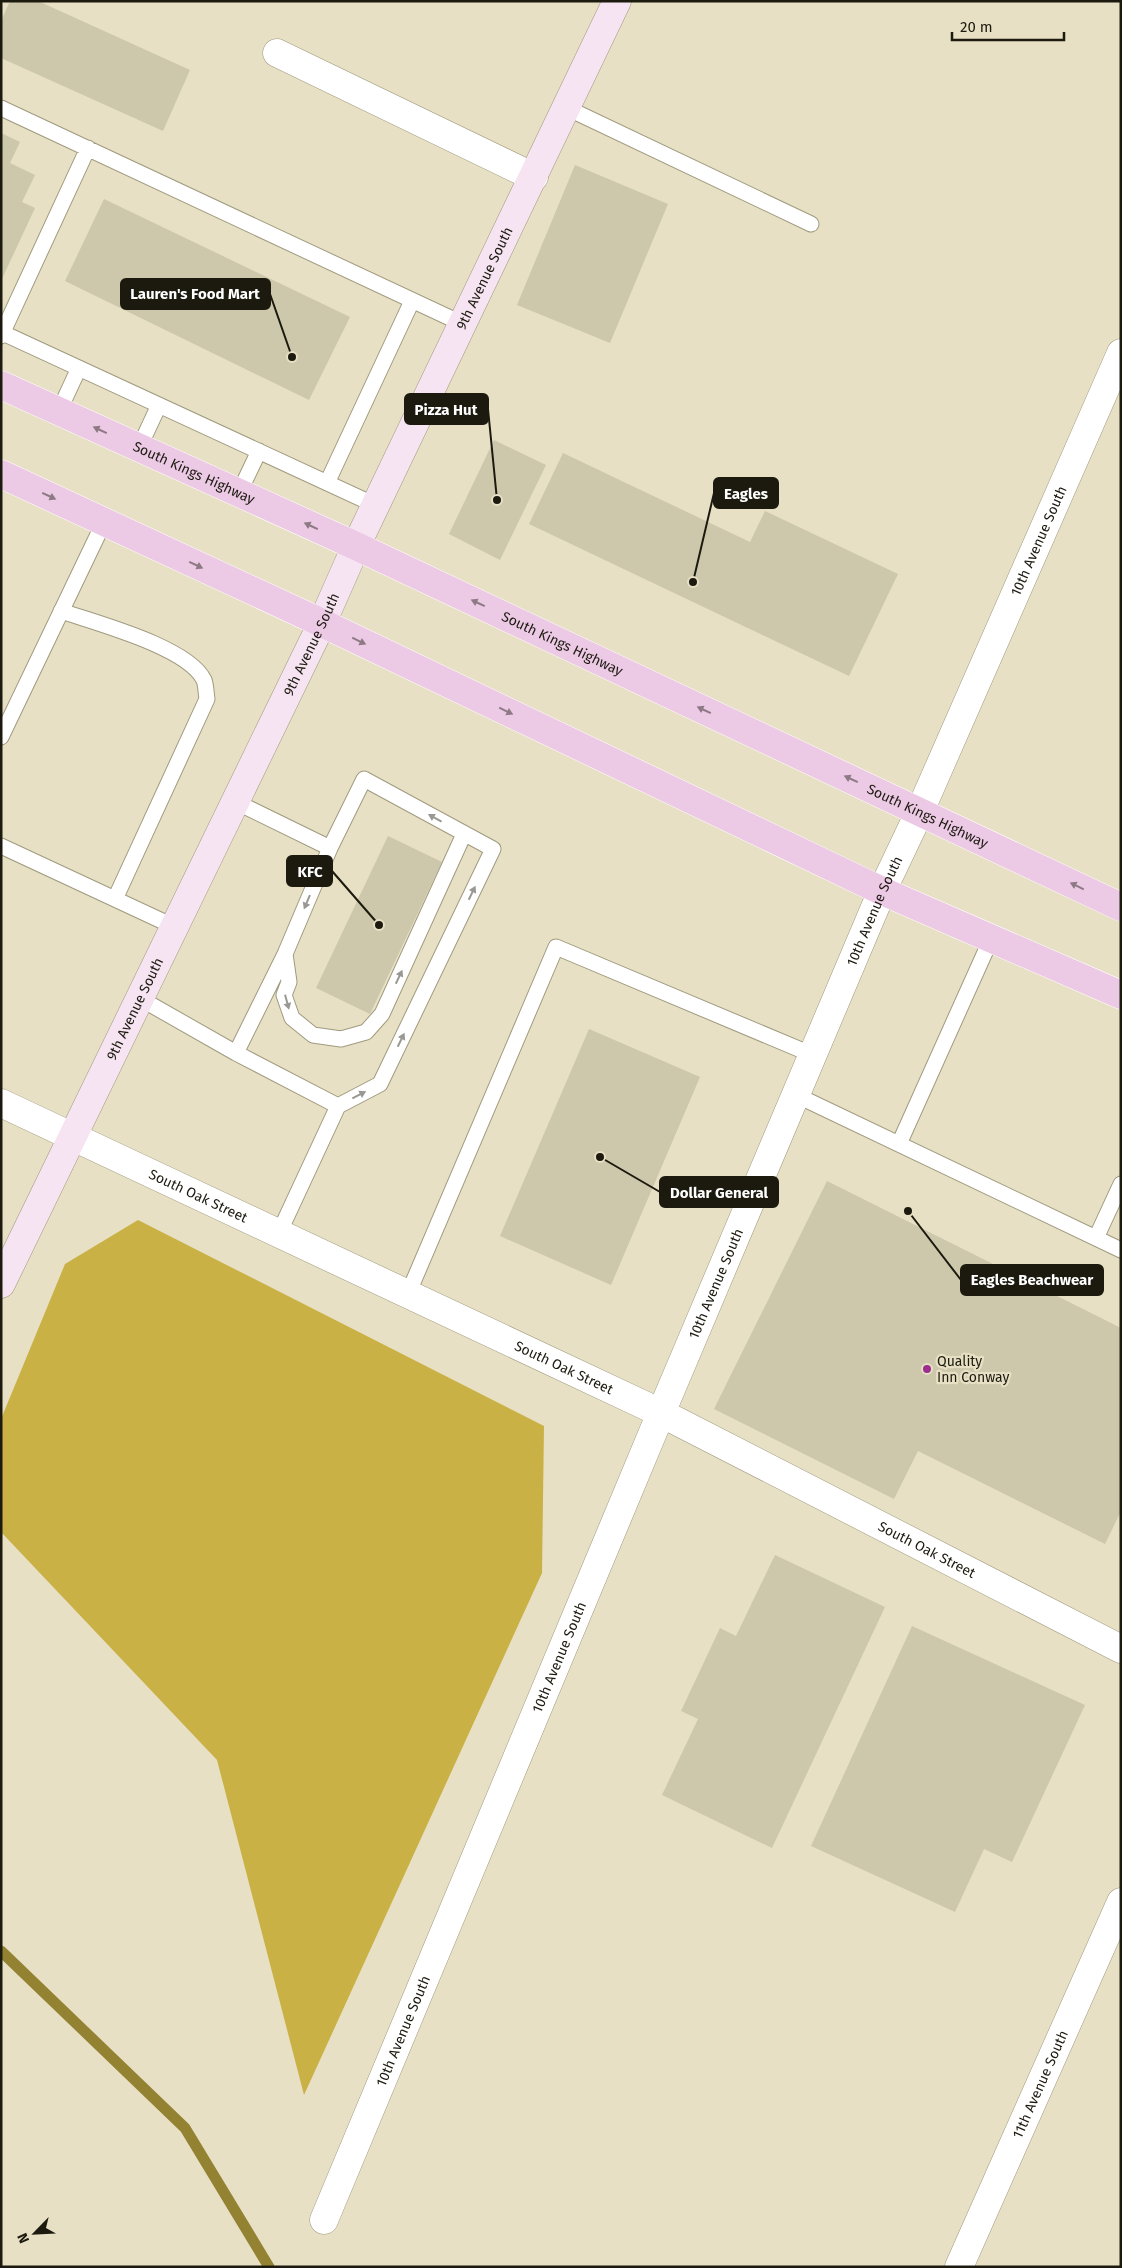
<svg xmlns="http://www.w3.org/2000/svg" width="1122" height="2268" font-family="'Fira Sans',sans-serif">
  <style>
    .forest { fill: #cab145 }
    .lines { fill: none; stroke-linecap: round; stroke-linejoin: round }
    .stream { stroke: #948233; stroke-width: 11 }
    .building { fill: #cdc7ab }
    .lane-casing { stroke: #a09a7f; stroke-width: 17 }
    .street-casing { stroke: #a09a7f; stroke-width: 29 }
    .secondary-casing { stroke: #a09a7f; stroke-width: 29 }
    .primary-casing { stroke: #fff; stroke-width: 29 }
    .lane { stroke: #fff; stroke-width: 15 }
    .street { stroke: #fff; stroke-width: 28 }
    .secondary { stroke: #f6e4f2; stroke-width: 28 }
    .primary { stroke: #ecc9e5; stroke-width: 28 }
    .oneway { fill: #8e7a85 }
    .oneway2 { fill: #999893 }
    .poi-dot { fill: #9b2e8e; stroke: #e7e0c4; stroke-width: 2 }
    .labels { text-anchor: middle; dominant-baseline: central; stroke-width: 4.5; stroke-linejoin: round; paint-order: stroke }
    .street-label { font-size: 14px; fill: #1c1a0f; stroke: #e7e0c4 }
    .poi-label { font-size: 14px; fill: #1c1a0f; stroke: #e7e0c4; text-anchor: start }
    .leader { fill: none; stroke: #1c1a0f; stroke-width: 2 }
    .callout-dot { fill: #1c1a0f; stroke: #e7e0c4; stroke-width: 2 }
    .callout { fill: #1c1a0f; stroke: #1c1a0f; stroke-width: 2 }
    .callout-label { font-size: 15px; text-anchor: middle; font-weight: bold; fill: #fff }
  </style>
  <rect width="100%" height="100%" fill="#e7e0c4"/>
  <path class="forest" d="M138 1220 544 1426 542 1573 304 2095 217 1760 1 1532V1419L65 1264Z"/>
  <g class="lines">
    <path class="stream" d="M1 1951 185 2128 269 2267"/>
  </g>
  <path class="building" d="M10 1H38L190 70 163 131 1 58V21Z
    M1 133 20 142 10 163 35 175 22 202 35 208 1 281Z
    M575 165 668 204 610 343 517 305Z
    M104 199 350 317 309 400 65 281Z
    M494 440 546 465 500 560 449 534Z
    M563 453 750 542 765 511 898 574 849 676 529 524Z
    M388 836 442 862 370 1014 316 988Z
    M589 1029 700 1077 611 1285 500 1236Z
    M827 1181 1121 1328V1511L1105 1544 918 1451 894 1499 714 1409Z
    M775 1555 885 1607 772 1848 662 1795 698 1719 681 1711 720 1628 736 1636Z
    M912 1626 1085 1705 1012 1862 984 1849 955 1912 811 1846Z"/>
  <g class="lines">
    <defs>
      <path id="lane" d="M1 108 463 324
        M567 108 811 224
        M3 333 375 505
        M1 336 88 148
        M59 411 79 368
        M139 448 159 405
        M327 483 412 301
        M239 493 259 451
        M61 611C96 623 188 647 204 680 206 685 206 693 207 699L115 899
        M1 737 104 522
        M236 802 330 848
        M1 846 175 927
        M285 954 289 982 284 995 292 1018 313 1035 341 1039 366 1032 382 1014 464 834
        M141 999 236 1053 338 1106
        M236 1053 285 954 330 848 364 779 493 849 380 1084 338 1106 279 1233
        M796 1095 1121 1250
        M899 1144 991 939
        M1096 1238 1121 1184
        M408 1294 556 947 813 1055"/>
      <g id="street">
        <path d="M277 53 534 177"/>
        <path id="s1" d="M1 1103 661 1413 1121 1649"/>
        <path id="s2" d="M324 2220 661 1413 882 891 920 811 1121 353"/>
        <path id="s3" d="M959 2267 1121 1902"/>
      </g>
      <g id="secondary">
        <path id="s4" d="M1 1284 322 623 356 546 617 1"/>
      </g>
      <g id="primary">
        <path id="s5" d="M1 385 356 546 1121 907"/>
        <path d="M1 474 322 623 882 891 1121 995"/>
      </g>
    </defs>
    <use href="#lane" class="lane-casing"/>
    <use href="#street" class="street-casing"/>
    <use href="#secondary" class="secondary-casing"/>
    <use href="#primary" class="primary-casing"/>
    <use href="#lane" class="lane"/>
    <use href="#street" class="street"/>
    <use href="#secondary" class="secondary"/>
    <use href="#primary" class="primary"/>
  </g>
  <defs><path id="oneway-solid" d="M-6-.8H1V-3.2L6.5 0L1 3.2V.8H-6Z" transform="scale(1.25)"/></defs>
  <g class="oneway">
    <use href="#oneway-solid" transform="translate(100 430) rotate(-155)"/>
    <use href="#oneway-solid" transform="translate(49 496) rotate(25)"/>
    <use href="#oneway-solid" transform="translate(311 526) rotate(-155)"/>
    <use href="#oneway-solid" transform="translate(196 565) rotate(25)"/>
    <use href="#oneway-solid" transform="translate(478 603) rotate(-155)"/>
    <use href="#oneway-solid" transform="translate(359 641) rotate(26)"/>
    <use href="#oneway-solid" transform="translate(704 710) rotate(-155)"/>
    <use href="#oneway-solid" transform="translate(506 711) rotate(26)"/>
    <use href="#oneway-solid" transform="translate(851 779) rotate(-155)"/>
    <use href="#oneway-solid" transform="translate(1077 886) rotate(-154)"/>
  </g>
  <g class="oneway2">
    <use href="#oneway-solid" transform="translate(435 818) rotate(-151)"/>
    <use href="#oneway-solid" transform="translate(472 893) rotate(-64)"/>
    <use href="#oneway-solid" transform="translate(307 902) rotate(113)"/>
    <use href="#oneway-solid" transform="translate(399 977) rotate(-65)"/>
    <use href="#oneway-solid" transform="translate(287 1002) rotate(75)"/>
    <use href="#oneway-solid" transform="translate(401 1040) rotate(-64)"/>
    <use href="#oneway-solid" transform="translate(359 1095) rotate(-27)"/>
  </g>
  <circle class="poi-dot" cx="927" cy="1369" r="5"/>
  <g class="labels">
    <g class="street-label">
      <text stroke="none"><textPath href="#s4" startOffset="1116">9th Avenue South</textPath></text>
      <text stroke="none"><textPath href="#s5" startOffset="212">South Kings Highway</textPath></text>
      <text stroke="none"><textPath href="#s2" startOffset="1825">10th Avenue South</textPath></text>
      <text stroke="none"><textPath href="#s5" startOffset="618">South Kings Highway</textPath></text>
      <text stroke="none"><textPath href="#s4" startOffset="711">9th Avenue South</textPath></text>
      <text stroke="none"><textPath href="#s5" startOffset="1022">South Kings Highway</textPath></text>
      <text stroke="none"><textPath href="#s2" startOffset="1420">10th Avenue South</textPath></text>
      <text stroke="none"><textPath href="#s4" startOffset="306">9th Avenue South</textPath></text>
      <text stroke="none"><textPath href="#s1" startOffset="218">South Oak Street</textPath></text>
      <text stroke="none"><textPath href="#s2" startOffset="1015">10th Avenue South</textPath></text>
      <text stroke="none"><textPath href="#s1" startOffset="622">South Oak Street</textPath></text>
      <text stroke="none"><textPath href="#s1" startOffset="1028">South Oak Street</textPath></text>
      <text stroke="none"><textPath href="#s2" startOffset="610">10th Avenue South</textPath></text>
      <text stroke="none"><textPath href="#s2" startOffset="205">10th Avenue South</textPath></text>
      <text stroke="none"><textPath href="#s3" startOffset="200">11th Avenue South</textPath></text>
    </g>
    <g class="poi-label">
      <text x="937" y="1361">Quality<tspan x="937" dy="16">Inn Conway</tspan></text>
    </g>
  </g>
  <path class="leader" d="M292 357L270 294M497 500L488 409M693 582L714 493M379 925L332 871M600 1157L660 1192M908 1211L961 1280"/>
  <g class="callout-dot">
    <circle cx="292" cy="357" r="5"/>
    <circle cx="497" cy="500" r="5"/>
    <circle cx="693" cy="582" r="5"/>
    <circle cx="379" cy="925" r="5"/>
    <circle cx="600" cy="1157" r="5"/>
    <circle cx="908" cy="1211" r="5"/>
  </g>
  <g class="callout">
    <rect x="121" y="279" width="149" height="30" rx="5"/>
    <rect x="405" y="394" width="83" height="30" rx="5"/>
    <rect x="714" y="478" width="64" height="30" rx="5"/>
    <rect x="287" y="856" width="45" height="30" rx="5"/>
    <rect x="660" y="1177" width="118" height="30" rx="5"/>
    <rect x="961" y="1265" width="142" height="30" rx="5"/>
  </g>
  <g class="callout-label">
    <text x="195" y="299">Lauren's Food Mart</text>
    <text x="446" y="415">Pizza Hut</text>
    <text x="746" y="499">Eagles</text>
    <text x="310" y="877">KFC</text>
    <text x="719" y="1198">Dollar General</text>
    <text x="1032" y="1285">Eagles Beachwear</text>
  </g>
  <rect width="1122" height="2268" fill="none" stroke="#1c1a0f" stroke-width="5"/>
  <g transform="translate(35 2233) rotate(246)" stroke="#e7e0c4" stroke-width="4" paint-order="stroke">
  <path d="M0-4L9 19L0 12L-9 19Z" fill="#1c1a0f"/>
  <text y="-8" font-size="14" font-weight="bold" text-anchor="middle" fill="#1c1a0f">N</text>
  </g>
  <path d="M952 32v8h112v-8" fill="none" stroke="#1c1a0f" stroke-width="2.5"/>
  <text x="960" y="32" font-size="15" fill="#1c1a0f" stroke="#e7e0c4" stroke-width="4" paint-order="stroke">20 m</text>
</svg>
